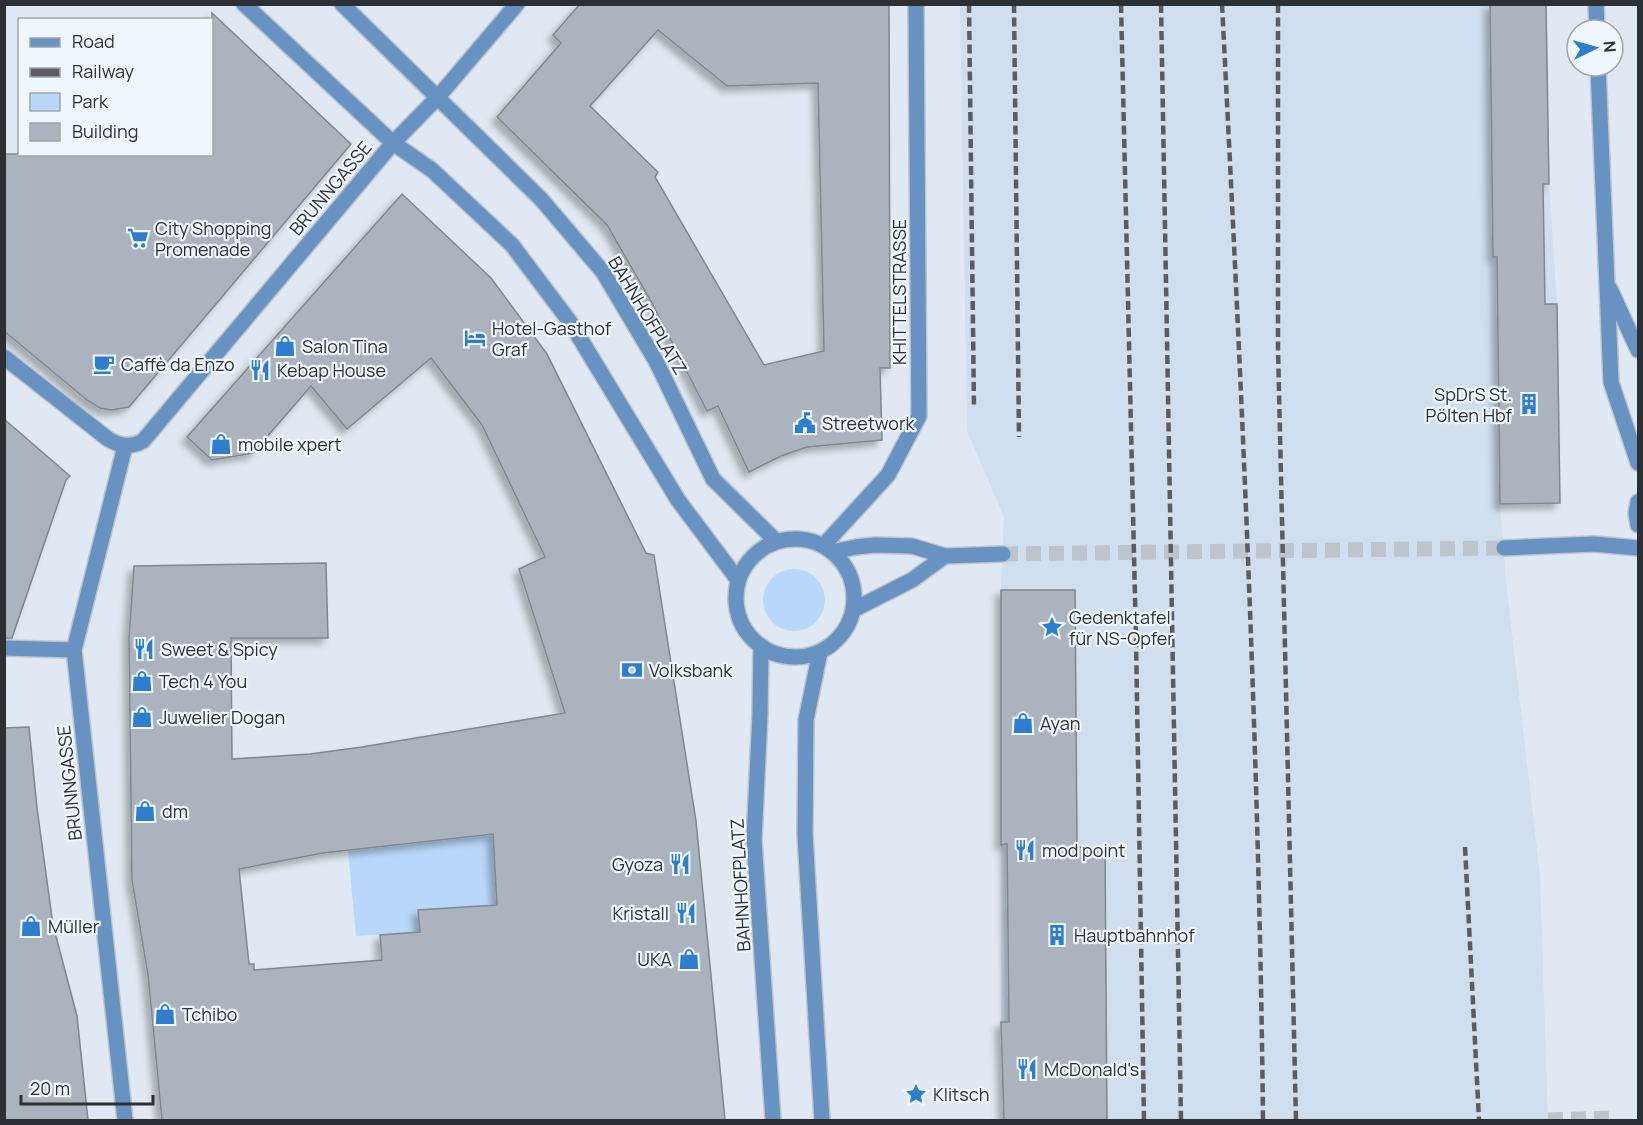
<svg xmlns="http://www.w3.org/2000/svg" width="1643" height="1125" font-family="Manrope,sans-serif">
  <style>
    .built { fill: #d0deee }
    .green { fill: #b9d7fa }
    .building { fill: #abb4be; stroke: #7f8790; stroke-width: 1.5; fill-rule: evenodd; filter: url(#shadow) }
    .lines { fill: none; stroke-linecap: round; stroke-linejoin: round }
    .minor-tunnel { stroke: #bcc4cd; stroke-width: 15; stroke-dasharray: 15 8; stroke-linecap: butt }
    .minor-casing { stroke: #bcc4cd; stroke-width: 18 }
    .minor { stroke: #6892c1; stroke-width: 15 }
    .rail { stroke: #595d63; stroke-width: 4.5; stroke-dasharray: 9 4.5; stroke-linecap: butt }
    .labels { text-anchor: middle; dominant-baseline: central; stroke-width: 4.5; stroke-linejoin: round; paint-order: stroke }
    .street-label { font-size: 18px; fill: #2c2f33; stroke: #eef6fe }
    .poi-label { font-size: 18px; fill: #2c2f33; stroke: #eef6fe; text-anchor: start }
  </style>
  <defs>
    <filter id="shadow"><feDropShadow dx="-5.5" dy="5.5" stdDeviation="3" flood-color="#0004"/></filter>
  </defs>
  <rect width="100%" height="100%" fill="#e0e9f3"/>
  <path class="built" d="M960 5H1546L1549 184 1557 304 1560 503 1500 504 1506 582 1540 876 1548 1120H1003L1001 1022V590L1004 517 967 431Z"/>
  <path class="green" d="M763 600a31 31 0 1 1 62 0a31 31 0 1 1-62 0Z
    M493 834 497 905 419 910 420 932 356 936 348 851Z"/>
  <path class="building" d="M580 4H889L890 368H880L882 440 807 447 781 456 749 472 718 406 707 411 652 303 607 225 497 117 561 43 553 35ZM658 30 727 86 818 83 824 351 764 365 655 177 658 172 590 106Z
    M1490 4H1546L1549 184H1543L1545 304H1557L1560 503 1500 504 1497 257H1493Z
    M212 13 351 144 129 407 111 410 100 408 87 400 4 331V154H212Z
    M402 194 491 278 547 354 646 553 654 555 696 821 725 1120H162L148 975 132 880 129 638 134 566 326 563 328 638H231L232 759 310 754 362 747 565 713 519 569 545 557 482 425 431 358 347 429 311 386 253 453 212 460 187 437ZM493 834 497 905 418 910 420 932 380 935 382 960 254 970V964H249L239 869 323 853Z
    M4 419 70 476 66 480 12 638H4Z
    M1001 590H1075L1077 847 1105 848 1107 1120H1004L1001 1022H1009L1007 844 1001 845Z
    M29 727 37 808 53 925 77 1016 88 1120H4V728Z"/>
  <g class="lines">
    <path class="minor-tunnel" d="M1003 554 1504 548
      M1548 1120 1614 1118V1120"/>
    <defs>
      <path id="minor" d="M244 4 393 143 432 170 512 245 570 322 678 500 738 580
        M342 4 541 199 603 272 656 361 713 479 776 541
        M1596 4 1597 30
        M1598 66 1611 382 1638 463
        M1610 289 1638 350
        M4 357 108 439C120 446 130 448 143 441L393 143 438 97 517 4
        M125 446 74 650 125 1120
        M1638 502 1636 513 1638 525
        M736 598a59 59 0 1 1 118 0a59 59 0 1 1-118 0Z
        M823 546 888 475 919 416 916 4
        M1504 548 1594 544 1638 548
        M832 552 856 547 875 545 912 546 945 556 1003 554
        M853 610 912 580 945 556
        M761 647 760 714 754 840 773 1120
        M4 648 74 650
        M820 652 806 720 805 835 822 1120"/>
    </defs>
    <use href="#minor" class="minor-casing"/>
    <use href="#minor" class="minor"/>
    <path class="rail" d="M969 4 974 408
      M1014 4 1019 437
      M1121 4 1136 639 1144 1120
      M1161 4 1181 1120
      M1222 4C1241 376 1259 748 1263 1120
      M1278 4V348L1296 1120
      M1465 847 1479 1120"/>
  </g>
  <defs>
    <symbol id="supermarket-bare" viewBox="-9 -9 18 18"><path d="M-6-5.5h2.5l.6 2H6L4.5 2H-2.5L-4.4-4H-6ZM-1.5 3.2a1.3 1.3 0 1 0 .1 0ZM3 3.2a1.3 1.3 0 1 0 .1 0Z" fill="#2f7dcd" stroke="#eef6fe" stroke-width="2.5" paint-order="stroke"/></symbol>
    <symbol id="hotel-bare" viewBox="-9 -9 18 18"><path d="M-6-4.5h1.5V1H6V5H4.5V3h-9V5H-6ZM-4 0a1.8 1.8 0 1 1 3.6 0ZM.5 0V-2.5h3Q6-2.5 6 0Z" fill="#2f7dcd" stroke="#eef6fe" stroke-width="2.5" paint-order="stroke"/></symbol>
    <symbol id="shop-bare" viewBox="-9 -9 18 18"><path d="M-5-2.5h2.3a2.7 3.5 0 0 1 5.4 0H5L5.5 6h-11ZM-1.5-2.5h3a1.5 2.3 0 0 0-3 0Z" fill="#2f7dcd" stroke="#eef6fe" stroke-width="2.5" paint-order="stroke"/></symbol>
    <symbol id="cafe-bare" viewBox="-9 -9 18 18"><path d="M-5.5-4.5H6V0H3Q3 3.5 0 3.5H-2.5Q-5.5 3.5-5.5 0ZM3-3.2v2h1.7v-2ZM-6 4.5H4V6H-6Z" fill="#2f7dcd" stroke="#eef6fe" stroke-width="2.5" paint-order="stroke"/></symbol>
    <symbol id="restaurant-bare" viewBox="-9 -9 18 18"><path d="M-5-6h1v4h1v-4h1v4h1v-4h1v5L-1.5 .5V6h-2V.5L-5-1ZM5-6V6H3V1.5H1.5Q1.5-4 5-6Z" fill="#2f7dcd" stroke="#eef6fe" stroke-width="2.5" paint-order="stroke"/></symbol>
    <symbol id="building-bare" viewBox="-9 -9 18 18"><path d="M-4-6H4V6H1V3H-1V6H-4ZM-2.5-4.3h1.7v1.8h-1.7ZM.8-4.3h1.7v1.8H.8ZM-2.5-1h1.7V.8h-1.7ZM.8-1h1.7V.8H.8Z" fill="#2f7dcd" stroke="#eef6fe" stroke-width="2.5" paint-order="stroke"/></symbol>
    <symbol id="civic-bare" viewBox="-9 -9 18 18"><path d="M-.6-6.5H3V-4.5H.6V-3L4-1V1h2V6H-6V1h2V-1L-.6-3ZM-1.2 2.5V6h2.4V2.5Z" fill="#2f7dcd" stroke="#eef6fe" stroke-width="2.5" paint-order="stroke"/></symbol>
    <symbol id="sight-bare" viewBox="-9 -9 18 18"><path d="M0-6L1.8-2.2L6-1.7L2.9 1.2L3.7 5.4L0 3.3L-3.7 5.4L-2.9 1.2L-6-1.7L-1.8-2.2Z" fill="#2f7dcd" stroke="#eef6fe" stroke-width="2.5" paint-order="stroke"/></symbol>
    <symbol id="bank-bare" viewBox="-9 -9 18 18"><path d="M-6-4H6V4H-6ZM0-2.3a2.3 2.3 0 1 0 0 4.6a2.3 2.3 0 1 0 0-4.6Z" fill="#2f7dcd" stroke="#eef6fe" stroke-width="2.5" paint-order="stroke"/></symbol>
  </defs>
  <g fill-rule="evenodd">
    <use href="#supermarket-bare" x="123" y="223" width="30" height="30"/>
    <use href="#hotel-bare" x="460" y="323" width="30" height="30"/>
    <use href="#shop-bare" x="270" y="331" width="30" height="30"/>
    <use href="#cafe-bare" x="89" y="349" width="30" height="30"/>
    <use href="#restaurant-bare" x="245" y="355" width="30" height="30"/>
    <use href="#building-bare" x="1514" y="389" width="30" height="30"/>
    <use href="#civic-bare" x="790" y="408" width="30" height="30"/>
    <use href="#shop-bare" x="206" y="429" width="30" height="30"/>
    <use href="#sight-bare" x="1037" y="612" width="30" height="30"/>
    <use href="#restaurant-bare" x="129" y="634" width="30" height="30"/>
    <use href="#bank-bare" x="617" y="655" width="30" height="30"/>
    <use href="#shop-bare" x="127" y="666" width="30" height="30"/>
    <use href="#shop-bare" x="127" y="702" width="30" height="30"/>
    <use href="#shop-bare" x="1008" y="708" width="30" height="30"/>
    <use href="#shop-bare" x="130" y="796" width="30" height="30"/>
    <use href="#restaurant-bare" x="1010" y="835" width="30" height="30"/>
    <use href="#restaurant-bare" x="665" y="849" width="30" height="30"/>
    <use href="#restaurant-bare" x="671" y="898" width="30" height="30"/>
    <use href="#shop-bare" x="16" y="911" width="30" height="30"/>
    <use href="#building-bare" x="1042" y="920" width="30" height="30"/>
    <use href="#shop-bare" x="674" y="944" width="30" height="30"/>
    <use href="#shop-bare" x="150" y="999" width="30" height="30"/>
    <use href="#restaurant-bare" x="1012" y="1054" width="30" height="30"/>
    <use href="#sight-bare" x="901" y="1079" width="30" height="30"/>
  </g>
  <g class="labels">
    <g class="street-label">
      <text transform="translate(330 188) rotate(-50)">BRUNNGASSE</text>
      <text transform="translate(899 292) rotate(-90)">KHITTELSTRASSE</text>
      <text transform="translate(648 315) rotate(59)">BAHNHOFPLATZ</text>
      <text transform="translate(69 783) rotate(-96)">BRUNNGASSE</text>
      <text transform="translate(740 885) rotate(-93)">BAHNHOFPLATZ</text>
    </g>
    <g class="poi-label">
      <text x="155" y="228">City Shopping<tspan x="155" dy="21">Promenade</tspan></text>
      <text x="492" y="328">Hotel-Gasthof<tspan x="492" dy="21">Graf</tspan></text>
      <text x="302" y="346">Salon Tina</text>
      <text x="121" y="364">Caffè da Enzo</text>
      <text x="277" y="370">Kebap House</text>
      <text x="1512" y="394" text-anchor="end">SpDrS St.<tspan x="1512" dy="21">Pölten Hbf</tspan></text>
      <text x="822" y="423">Streetwork</text>
      <text x="238" y="444">mobile xpert</text>
      <text x="1069" y="617">Gedenktafel<tspan x="1069" dy="21">für NS-Opfer</tspan></text>
      <text x="161" y="649">Sweet &amp; Spicy</text>
      <text x="649" y="670">Volksbank</text>
      <text x="159" y="681">Tech 4 You</text>
      <text x="159" y="717">Juwelier Dogan</text>
      <text x="1040" y="723">Ayan</text>
      <text x="162" y="811">dm</text>
      <text x="1042" y="850">mod point</text>
      <text x="663" y="864" text-anchor="end">Gyoza</text>
      <text x="669" y="913" text-anchor="end">Kristall</text>
      <text x="48" y="926">Müller</text>
      <text x="1074" y="935">Hauptbahnhof</text>
      <text x="672" y="959" text-anchor="end">UKA</text>
      <text x="182" y="1014">Tchibo</text>
      <text x="1044" y="1069">McDonald's</text>
      <text x="933" y="1094">Klitsch</text>
    </g>
  </g>
  <rect width="1643" height="1125" fill="none" stroke="#2c2f33" stroke-width="12"/>
  <rect x="18" y="18" width="195" height="138" fill="#eef6fe" stroke="#a0a6ad" stroke-width="1.5"/>
  <rect x="30" y="38" width="30" height="9" fill="#6892c1" stroke="#a0a6ad" stroke-width="1.5"/>
  <text x="72" y="48" font-size="18" fill="#2c2f33">Road</text>
  <rect x="30" y="68" width="30" height="9" fill="#595d63" stroke="#a0a6ad" stroke-width="1.5"/>
  <text x="72" y="78" font-size="18" fill="#2c2f33">Railway</text>
  <rect x="30" y="93" width="30" height="18" fill="#b9d7fa" stroke="#a0a6ad" stroke-width="1.5"/>
  <text x="72" y="108" font-size="18" fill="#2c2f33">Park</text>
  <rect x="30" y="123" width="30" height="18" fill="#abb4be" stroke="#a0a6ad" stroke-width="1.5"/>
  <text x="72" y="138" font-size="18" fill="#2c2f33">Building</text>
  <g transform="translate(1595 48) rotate(85)"><circle r="28" fill="#eef6fe" stroke="#a0a6ad" stroke-width="1.5"/>
  <path d="M0-4.5L10 22L0 15L-10 22Z" fill="#2f7dcd"/>
  <text y="-9" font-size="16" font-weight="bold" text-anchor="middle" fill="#2c2f33">N</text>
  </g>
  <path d="M21 1095v9h132v-9" fill="none" stroke="#2c2f33" stroke-width="3"/>
  <text x="30" y="1095" font-size="18" fill="#2c2f33" stroke="#eef6fe" stroke-width="4.5" paint-order="stroke">20 m</text>
</svg>
